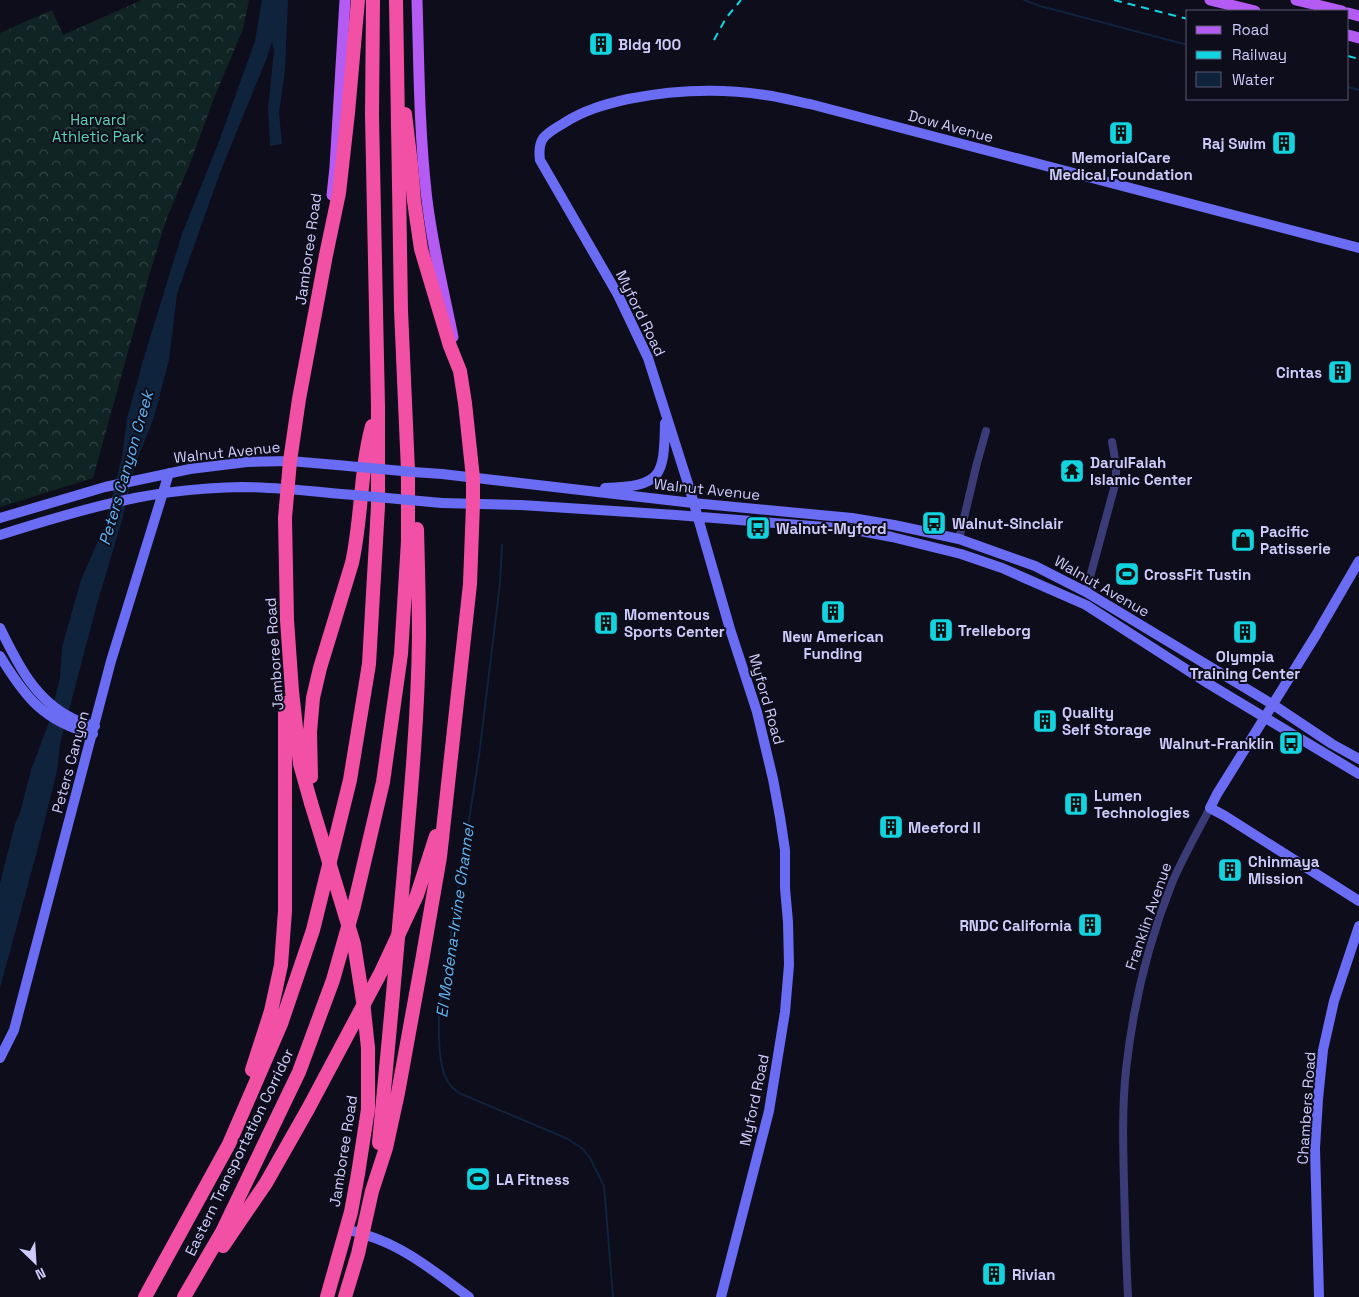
<svg xmlns="http://www.w3.org/2000/svg" width="1359" height="1297" font-family="'Space Grotesk',sans-serif">
  <style>
    .forest { fill: url(#forest-crowns) }
    .water { fill: #0f233d }
    .lines { fill: none; stroke-linecap: round; stroke-linejoin: round }
    .stream { stroke: #0f233d; stroke-width: 2 }
    .street { stroke: #3b3b77; stroke-width: 8 }
    .secondary { stroke: #6a6cf3; stroke-width: 10 }
    .primary { stroke: #b35bf2; stroke-width: 11 }
    .highway { stroke: #f150a4; stroke-width: 14 }
    .rail { stroke: #12d4e0; stroke-width: 2; stroke-dasharray: 8 6; stroke-linecap: butt }
    .secondary-bridge { stroke: #6a6cf3; stroke-width: 10 }
    .highway-bridge { stroke: #f150a4; stroke-width: 14 }
    .labels { text-anchor: middle; dominant-baseline: central; stroke-width: 4; stroke-linejoin: round; paint-order: stroke }
    .poi-label { font-size: 15px; font-weight: bold; fill: #cecbfb; stroke: #0e0d1b; text-anchor: start }
    .park-label { font-size: 15px; fill: #5ed4b1; stroke: #0e0d1b }
    .street-label { font-size: 15px; fill: #cecbfb; stroke: #0e0d1b }
    .water-label { font-size: 16px; font-style: italic; fill: #61b5f3; stroke: #0e0d1b }
  </style>
  <defs>
    <pattern id="forest-crowns" width="20" height="18" patternUnits="userSpaceOnUse" patternTransform="scale(1.25)"><rect width="20" height="18" fill="#102523"/><path d="M2 6a3 3 0 1 1 6 0M12 15a3 3 0 1 1 6 0" fill="none" stroke="#324344"/></pattern>
  </defs>
  <rect width="100%" height="100%" fill="#0e0d1b"/>
  <path class="forest" d="M142 0H249L243 29 214 98 189 166 166 220 149 276 93 478 0 507V33L52 10 63 35Z"/>
  <path class="water" d="M262 0H288L285 70 279 113 282 144 270 146 268 109 274 50 272 42 266 60 221 170 177 294 169 360 154 417 135 465 122 520 97 604 60 744 57 771 36 855 0 988V883L15 824 20 813 31 770 48 725 56 694 60 678 62 647 81 580 105 525 122 457 127 418 145 354 182 234 218 144 255 41Z"/>
  <g class="lines">
    <path class="stream" d="M1024 0 1040 6 1188 45
      M1348 87 1359 90
      M502 545 500 583 479 756 439 1011C439 1032 437 1068 450 1085 452 1088 456 1090 459 1093L568 1139 583 1149 590 1158 604 1186 613 1297"/>
    <path class="street" d="M959 539 977 463 986 431
      M1086 592 1116 481V464L1112 442
      M1128 1297C1126 1259 1125 1221 1124 1183 1123 1146 1122 1107 1126 1070 1133 1005 1148 943 1172 883 1183 857 1197 833 1210 808"/>
    <path class="secondary" d="M413 472 442 474 693 503 852 518 894 525 959 539 1035 566 1086 592 1272 704 1332 744 1359 759
      M605 488C662 486 664 477 665 423
      M442 503 521 505 676 515 850 529 892 537 961 554 1002 568 1086 605 1209 684 1359 774
      M0 518 105 487 190 469 247 462 290 461 337 465
      M0 535C44 521 90 507 135 498 169 491 206 488 241 487 279 487 317 492 354 495
      M1359 561 1316 635 1217 794 1210 808 1225 816 1359 901
      M0 628C17 663 35 700 72 718 79 722 87 724 95 726
      M0 656C25 697 44 722 93 734
      M0 1058 14 1030 111 661 169 473
      M346 1229C360 1233 374 1237 387 1243 416 1256 443 1278 469 1297
      M721 1297 769 1111 785 1012 789 965 788 922 785 888V850L780 817 773 779 757 712 730 629 690 490 648 358 618 295 540 160C537 137 546 134 564 123 584 110 606 104 628 99 673 90 720 88 765 95 780 97 795 101 810 104L1359 248
      M1319 1297 1315 1148 1318 1099 1323 1050 1334 1001 1359 926"/>
    <path class="primary" d="M417 0C419 63 419 127 426 191 431 240 443 288 453 337
      M1210 0 1255 11
      M1296 0 1342 11
      M1348 13 1359 16
      M1348 35 1359 38
      M332 195 335 167 345 0"/>
    <path class="highway" d="M311 777 310 732 313 698 320 668 352 563C362 518 360 470 372 426
      M311 803 300 764 292 691 287 620 285 518 290 461 299 399 326 255 339 193 348 113 358 0
      M404 871C411 793 418 715 419 636 419 600 418 565 417 529
      M252 1070 271 1011 281 965 285 911V703
      M379 1143 392 1005
      M223 1246 266 1183 308 1109 381 972 417 895 436 836
      M145 1297 229 1144 281 1024 313 930 350 780 369 664 378 506V406L372 116 373 0
      M184 1297 222 1232 299 1072 333 980 354 906 383 782 401 654 408 541V471L401 310 396 0
      M327 1297 351 1212 358 1174 368 1109V1048
      M345 1297 358 1254 372 1191 386 1148 398 1093 422 961 440 857 470 584 473 504V478L465 403 460 371 450 346 421 249 414 201 411 164 405 114"/>
    <path class="rail" d="M1114 0 1188 19
      M714 40 726 18 741 0
      M1348 56 1359 59"/>
    <path class="secondary-bridge" d="M337 465 413 472
      M354 495 442 503"/>
    <path class="highway-bridge" d="M311 803 354 944 363 1001 368 1048
      M392 1005 404 871"/>
  </g>
  <defs>
    <symbol id="building-square" viewBox="-11 -11 22 22"><rect x="-9" y="-9" width="18" height="18" rx="4" fill="#12d4e0" stroke="#0e0d1b"/><path d="M-4-6H4V6H1V3H-1V6H-4ZM-2.5-4.3h1.7v1.8h-1.7ZM.8-4.3h1.7v1.8H.8ZM-2.5-1h1.7V.8h-1.7ZM.8-1h1.7V.8H.8Z" fill="#111"/></symbol>
    <symbol id="temple-square" viewBox="-11 -11 22 22"><rect x="-9" y="-9" width="18" height="18" rx="4" fill="#12d4e0" stroke="#0e0d1b"/><path d="M0-6L5-2H3V0L6.5 2.5H4V6H1.5V3h-3V6H-4V2.5H-6.5L-3 0V-2H-5Z" fill="#111"/></symbol>
    <symbol id="bus-square" viewBox="-11 -11 22 22"><rect x="-9" y="-9" width="18" height="18" rx="4" fill="#12d4e0" stroke="#0e0d1b"/><path d="M-5-6H5V4H4V6H2V4H-2V6H-4V4H-5ZM-3.5-4V0h7V-4ZM-3.5 1.2v1.5H-2V1.2ZM2 1.2v1.5H3.5V1.2Z" fill="#111"/></symbol>
    <symbol id="shop-square" viewBox="-11 -11 22 22"><rect x="-9" y="-9" width="18" height="18" rx="4" fill="#12d4e0" stroke="#0e0d1b"/><path d="M-5-2.5h2.3a2.7 3.5 0 0 1 5.4 0H5L5.5 6h-11ZM-1.5-2.5h3a1.5 2.3 0 0 0-3 0Z" fill="#111"/></symbol>
    <symbol id="stadium-square" viewBox="-11 -11 22 22"><rect x="-9" y="-9" width="18" height="18" rx="4" fill="#12d4e0" stroke="#0e0d1b"/><path d="M0-5a6.5 5 0 1 0 0 10a6.5 5 0 1 0 0-10ZM-3.5-1.8h7v3.6h-7Z" fill="#111"/></symbol>
  </defs>
  <g fill-rule="evenodd">
    <use href="#building-square" x="587" y="30" width="28" height="28"/>
    <use href="#building-square" x="1107" y="119" width="28" height="28"/>
    <use href="#building-square" x="1270" y="129" width="28" height="28"/>
    <use href="#building-square" x="1326" y="358" width="28" height="28"/>
    <use href="#temple-square" x="1058" y="457" width="28" height="28"/>
    <use href="#bus-square" x="920" y="509" width="28" height="28"/>
    <use href="#bus-square" x="744" y="514" width="28" height="28"/>
    <use href="#shop-square" x="1229" y="526" width="28" height="28"/>
    <use href="#stadium-square" x="1113" y="560" width="28" height="28"/>
    <use href="#building-square" x="819" y="598" width="28" height="28"/>
    <use href="#building-square" x="592" y="609" width="28" height="28"/>
    <use href="#building-square" x="927" y="616" width="28" height="28"/>
    <use href="#building-square" x="1231" y="618" width="28" height="28"/>
    <use href="#building-square" x="1031" y="707" width="28" height="28"/>
    <use href="#bus-square" x="1277" y="729" width="28" height="28"/>
    <use href="#building-square" x="1062" y="790" width="28" height="28"/>
    <use href="#building-square" x="877" y="813" width="28" height="28"/>
    <use href="#building-square" x="1216" y="856" width="28" height="28"/>
    <use href="#building-square" x="1076" y="911" width="28" height="28"/>
    <use href="#stadium-square" x="464" y="1165" width="28" height="28"/>
    <use href="#building-square" x="980" y="1260" width="28" height="28"/>
  </g>
  <g class="labels">
    <g class="poi-label">
      <text x="618" y="44">Bldg 100</text>
      <text x="1266" y="143" text-anchor="end">Raj Swim</text>
      <text x="1121" y="157" text-anchor="middle">MemorialCare<tspan x="1121" dy="17">Medical Foundation</tspan></text>
      <text x="1322" y="372" text-anchor="end">Cintas</text>
      <text x="1090" y="462">DarulFalah<tspan x="1090" dy="17">Islamic Center</tspan></text>
      <text x="952" y="523">Walnut-Sinclair</text>
      <text x="776" y="528">Walnut-Myford</text>
      <text x="1260" y="531">Pacific<tspan x="1260" dy="17">Patisserie</tspan></text>
      <text x="1144" y="574">CrossFit Tustin</text>
      <text x="624" y="614">Momentous<tspan x="624" dy="17">Sports Center</tspan></text>
      <text x="958" y="630">Trelleborg</text>
      <text x="833" y="636" text-anchor="middle">New American<tspan x="833" dy="17">Funding</tspan></text>
      <text x="1245" y="656" text-anchor="middle">Olympia<tspan x="1245" dy="17">Training Center</tspan></text>
      <text x="1062" y="712">Quality<tspan x="1062" dy="17">Self Storage</tspan></text>
      <text x="1274" y="743" text-anchor="end">Walnut-Franklin</text>
      <text x="1094" y="795">Lumen<tspan x="1094" dy="17">Technologies</tspan></text>
      <text x="908" y="827">Meeford II</text>
      <text x="1248" y="861">Chinmaya<tspan x="1248" dy="17">Mission</tspan></text>
      <text x="1072" y="925" text-anchor="end">RNDC California</text>
      <text x="496" y="1179">LA Fitness</text>
      <text x="1012" y="1274">Rivian</text>
    </g>
    <g class="park-label">
      <text x="98" y="119">Harvard<tspan x="98" dy="17">Athletic Park</tspan></text>
    </g>
    <g class="street-label">
      <text transform="translate(951 126) rotate(15)">Dow Avenue</text>
      <text transform="translate(308 249) rotate(-82)">Jamboree Road</text>
      <text transform="translate(641 313) rotate(64)">Myford Road</text>
      <text transform="translate(227 452) rotate(-6)">Walnut Avenue</text>
      <text transform="translate(707 489) rotate(6)">Walnut Avenue</text>
      <text transform="translate(1102 586) rotate(30)">Walnut Avenue</text>
      <text transform="translate(274 654) rotate(-94)">Jamboree Road</text>
      <text transform="translate(767 699) rotate(74)">Myford Road</text>
      <text transform="translate(70 762) rotate(-75)">Peters Canyon</text>
      <text transform="translate(1148 916) rotate(-71)">Franklin Avenue</text>
      <text transform="translate(754 1100) rotate(-78)">Myford Road</text>
      <text transform="translate(1306 1108) rotate(-86)">Chambers Road</text>
      <text transform="translate(343 1151) rotate(-81)">Jamboree Road</text>
      <text transform="translate(239 1152) rotate(-64)">Eastern Transportation Corridor</text>
    </g>
    <g class="water-label">
      <text transform="translate(126 468) rotate(-74)">Peters Canyon Creek</text>
      <text transform="translate(455 921) rotate(-82)">El Modena-Irvine Channel</text>
    </g>
  </g>
  <rect x="1186" y="10" width="162" height="90" fill="#0e0d1b" stroke="#5b5975"/>
  <rect x="1196" y="26" width="25" height="8" fill="#b35bf2" stroke="#5b5975"/>
  <text x="1232" y="35" font-size="15" fill="#cecbfb">Road</text>
  <rect x="1196" y="51" width="25" height="8" fill="#12d4e0" stroke="#5b5975"/>
  <text x="1232" y="60" font-size="15" fill="#cecbfb">Railway</text>
  <rect x="1196" y="72" width="25" height="15" fill="#0f233d" stroke="#5b5975"/>
  <text x="1232" y="85" font-size="15" fill="#cecbfb">Water</text>
  <g transform="translate(35 1262) rotate(155)" stroke="#0e0d1b" stroke-width="4" paint-order="stroke">
  <path d="M0-4L9 19L0 12L-9 19Z" fill="#cecbfb"/>
  <text y="-8" font-size="14" font-weight="bold" text-anchor="middle" fill="#cecbfb">N</text>
  </g>
</svg>
